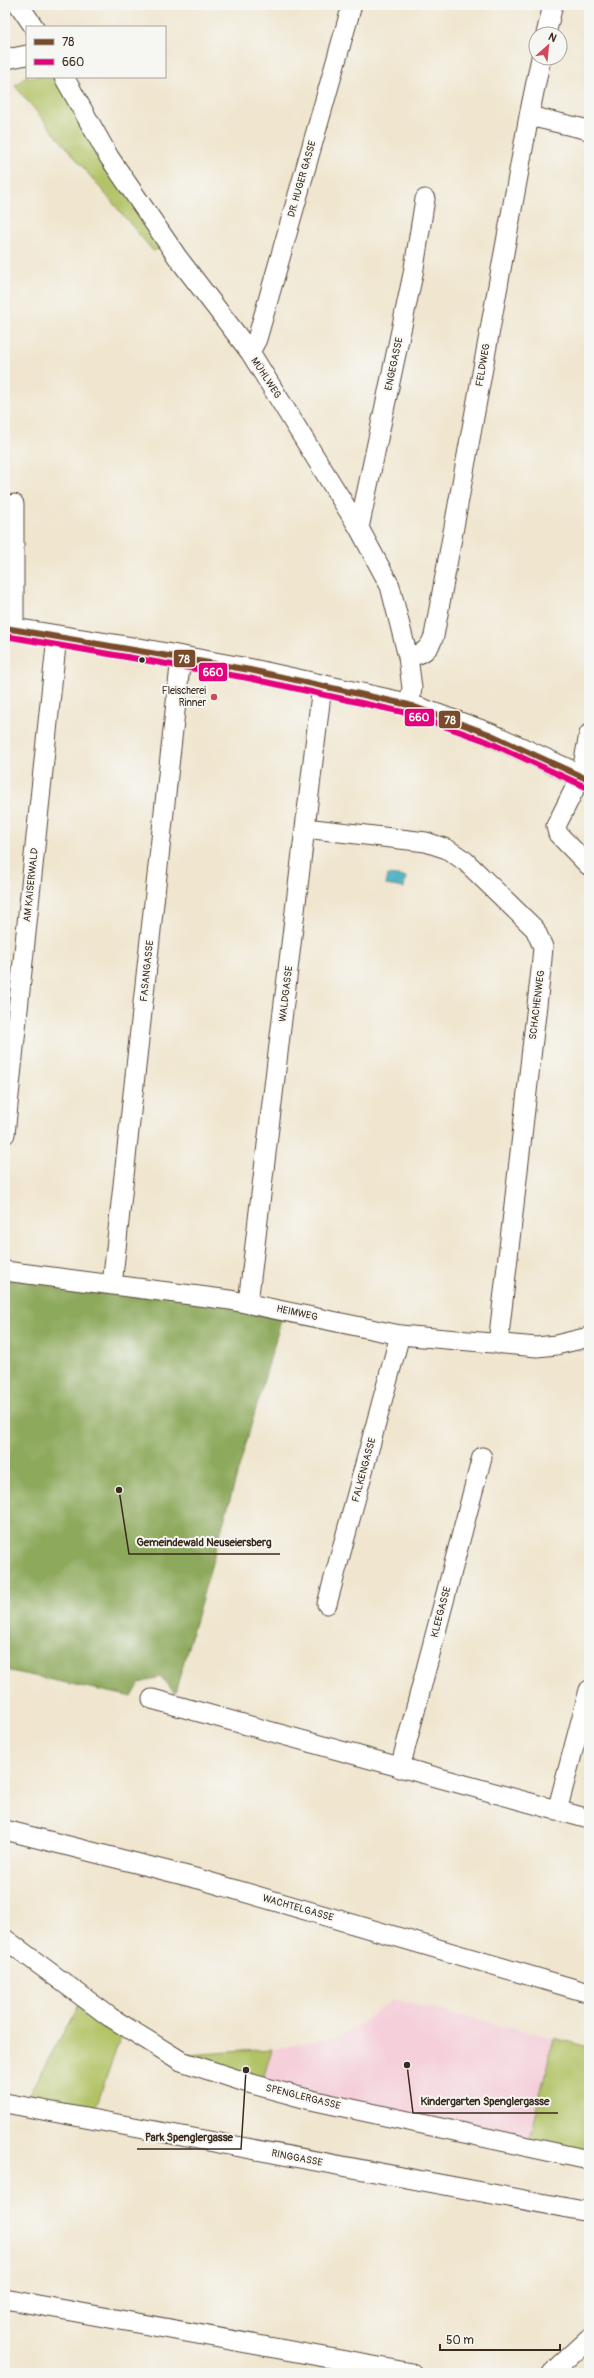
<svg xmlns="http://www.w3.org/2000/svg" width="594" height="2378" font-family="Pangolin,sans-serif">
  <style>
    .built { fill: #f5cfda }
    .green { fill: #b2c366; stroke: #767642 }
    .forest { fill: #8da95b; stroke: #646a3c }
    .water { fill: #44b0c2; stroke: #406d70 }
    .lines { fill: none; stroke-linecap: round; stroke-linejoin: round }
    .minor-casing { stroke: #564639; stroke-width: 21 }
    .tertiary-casing { stroke: #564639; stroke-width: 24 }
    .minor { stroke: #fff; stroke-width: 19 }
    .tertiary { stroke: #fff; stroke-width: 22 }
    .bus-1-casing { stroke: #f6f6f2; stroke-width: 9 }
    .bus-2-casing { stroke: #f6f6f2; stroke-width: 9 }
    .bus-1 { stroke: #7a4b2a; stroke-width: 6 }
    .bus-2 { stroke: #e5007d; stroke-width: 6 }
    .bus-dot { fill: #3b2a1e; stroke: #f6f6f2; stroke-width: 1.5 }
    .poi-dot { fill: #d1495b; stroke: #f6f6f2; stroke-width: 1.5 }
    .labels { text-anchor: middle; dominant-baseline: central; stroke-width: 4; stroke-linejoin: round; paint-order: stroke }
    .street-label { font-size: 10px; fill: #3b2a1e; stroke: #f6f6f2 }
    .poi-label { font-size: 10px; fill: #3b2a1e; stroke: #f6f6f2; text-anchor: end }
    .leader { fill: none; stroke: #3b2a1e; stroke-width: 1.5 }
    .callout-dot { fill: #3b2a1e; stroke: #f6f6f2; stroke-width: 1.5 }
    .callout-label { font-size: 11px; text-anchor: middle; font-weight: bold; fill: #3b2a1e; stroke: #f6f6f2; stroke-width: 4; stroke-linejoin: round; paint-order: stroke }
    .line-badge { stroke: #f6f6f2; stroke-width: 1.5 }
    .badge-label { font-size: 11px; text-anchor: middle; font-weight: bold; fill: #fff }
  </style>
  <rect width="100%" height="100%" fill="#f6f6f2"/>
  <filter id="ink" filterUnits="userSpaceOnUse"><feTurbulence type="fractalNoise" baseFrequency=".025" numOctaves="2"/><feDisplacementMap in="SourceGraphic" scale="8" xChannelSelector="R" yChannelSelector="G"/><feConvolveMatrix kernelMatrix="1 2 1 2 8 2 1 2 1" color-interpolation-filters="sRGB"/></filter>
  <filter id="wash" filterUnits="userSpaceOnUse"><feTurbulence type="fractalNoise" baseFrequency=".012" numOctaves="4" result="noise"/><feDisplacementMap in="SourceGraphic" scale="16" xChannelSelector="R" yChannelSelector="G"/><feGaussianBlur stdDeviation="0.9" result="paint"/><feColorMatrix in="noise" values="0 0 0 0 0 0 0 0 0 0 0 0 0 0 0 0 0 1.4 0 .05"/><feComposite in="paint" operator="in"/></filter>
  <g filter="url(#wash)">
    <rect width="100%" height="100%" fill="#f0e6cf"/>
    <path class="built" d="M394 1999 554 2038 528 2142 262 2082 272 2049 340 2037Z"/>
    <path class="green" d="M27 75V77H56L162 248 153 251 15 86Z
      M80 2003 122 2033 93 2115 24 2102Z
      M554 2038 589 2047V2155L528 2142Z
      M272 2049 262 2082 187 2055Z"/>
    <path class="forest" d="M5 1273 284 1310 175 1693 160 1677 140 1683 132 1697 5 1670Z"/>
    <path class="water" d="M388 875 406 877 404 888 386 885Z"/>
  </g>
  <g filter="url(#ink)">
    <g class="lines">
      <defs>
        <path id="minor" d="M19 5 34 27
          M546 34 553 5
          M5 56 12 58 27 55
          M64 77 109 157 178 258 250 352 359 528 390 586 408 657 412 688 409 705
          M529 116 589 130
          M250 352 257 339 352 5
          M14 504V629
          M359 528 413 274 425 199
          M408 657C423 654 429 650 434 636L529 116 541 58
          M589 734 581 776 556 826 558 834 589 866
          M305 828 426 842 447 849 465 861 535 929 543 947 541 970 498 1344
          M5 1134 57 636
          M5 1271 230 1300 400 1335 537 1347 556 1345 589 1337
          M112 1285 181 657
          M248 1303 322 686
          M327 1604 400 1335
          M152 1699 589 1819
          M400 1768 482 1457
          M557 1811 589 1690
          M5 1830 199 1879 589 1993
          M5 1939 110 2017 181 2061 245 2082 311 2100 589 2160
          M5 2103 589 2212
          M5 2299 412 2373
          M552 2373 589 2339"/>
        <path id="tertiary" d="M5 628 142 650 250 670 409 705 489 734 589 780"/>
      </defs>
      <use href="#minor" class="minor-casing"/>
      <use href="#tertiary" class="tertiary-casing"/>
      <use href="#minor" class="minor"/>
      <use href="#tertiary" class="tertiary"/>
      <defs>
        <path id="bus-1" d="M5 628 250 670 409 705 489 734 589 780"/>
        <path id="bus-2" d="M5 636 248 678 407 713 486 741 586 787"/>
      </defs>
      <use href="#bus-1" class="bus-1-casing"/>
      <use href="#bus-2" class="bus-2-casing"/>
      <use href="#bus-1" class="bus-1"/>
      <use href="#bus-2" class="bus-2"/>
    </g>
  </g>
  <circle class="bus-dot" cx="142" cy="660" r="3.5"/>
  <circle class="poi-dot" cx="214" cy="697" r="4"/>
  <g class="labels">
    <g class="street-label">
      <text transform="translate(302 179) rotate(-74)">DR. HUGER GASSE</text>
      <text transform="translate(394 364) rotate(-78)">ENGEGASSE</text>
      <text transform="translate(483 365) rotate(-80)">FELDWEG</text>
      <text transform="translate(266 378) rotate(57)">MÜHLWEG</text>
      <text transform="translate(31 885) rotate(-84)">AM KAISERWALD</text>
      <text transform="translate(147 971) rotate(-84)">FASANGASSE</text>
      <text transform="translate(286 994) rotate(-83)">WALDGASSE</text>
      <text transform="translate(537 1005) rotate(-83)">SCHACHENWEG</text>
      <text transform="translate(297 1313) rotate(12)">HEIMWEG</text>
      <text transform="translate(364 1470) rotate(-75)">FALKENGASSE</text>
      <text transform="translate(441 1612) rotate(-75)">KLEEGASSE</text>
      <text transform="translate(298 1908) rotate(16)">WACHTELGASSE</text>
      <text transform="translate(303 2097) rotate(14)">SPENGLERGASSE</text>
      <text transform="translate(297 2158) rotate(11)">RINGGASSE</text>
    </g>
    <g class="poi-label">
      <text x="206" y="691">Fleischerei<tspan x="206" dy="12">Rinner</tspan></text>
    </g>
  </g>
  <path class="leader" d="M119 1490L129 1554H280M407 2065L413 2113H558M246 2070L241 2149H137"/>
  <g class="callout-dot">
    <circle cx="119" cy="1490" r="4"/>
    <circle cx="407" cy="2065" r="4"/>
    <circle cx="246" cy="2070" r="4"/>
  </g>
  <g class="callout-label">
    <text x="204" y="1546">Gemeindewald Neuseiersberg</text>
    <text x="485" y="2105">Kindergarten Spenglergasse</text>
    <text x="189" y="2141">Park Spenglergasse</text>
  </g>
  <g class="line-badge">
    <rect x="173" y="649" width="23" height="19" rx="4" fill="#7a4b2a"/>
    <rect x="198" y="662" width="30" height="20" rx="4" fill="#e5007d"/>
    <rect x="404" y="708" width="31" height="19" rx="4" fill="#e5007d"/>
    <rect x="438" y="710" width="23" height="19" rx="4" fill="#7a4b2a"/>
  </g>
  <g class="badge-label">
    <text x="184" y="663">78</text>
    <text x="213" y="676">660</text>
    <text x="419" y="721">660</text>
    <text x="450" y="724">78</text>
  </g>
  <rect width="594" height="2378" fill="none" stroke="#f6f6f2" stroke-width="20"/>
  <rect x="26" y="26" width="140" height="52" fill="#f6f6f2" stroke="#aba49d"/>
  <rect x="34" y="39" width="20" height="6" fill="#7a4b2a" stroke="#aba49d"/>
  <text x="62" y="46" font-size="12" fill="#3b2a1e">78</text>
  <rect x="34" y="59" width="20" height="6" fill="#e5007d" stroke="#aba49d"/>
  <text x="62" y="66" font-size="12" fill="#3b2a1e">660</text>
  <g transform="translate(548 46) rotate(27)"><circle r="19" fill="#f6f6f2" stroke="#aba49d"/>
  <path d="M0-3L7 15L0 10L-7 15Z" fill="#d1495b"/>
  <text y="-6" font-size="11" font-weight="bold" text-anchor="middle" fill="#3b2a1e">N</text>
  </g>
  <path d="M440 2344v6h120v-6" fill="none" stroke="#3b2a1e" stroke-width="2"/>
  <text x="446" y="2344" font-size="12" fill="#3b2a1e" stroke="#f6f6f2" stroke-width="3" paint-order="stroke">50 m</text>
</svg>
